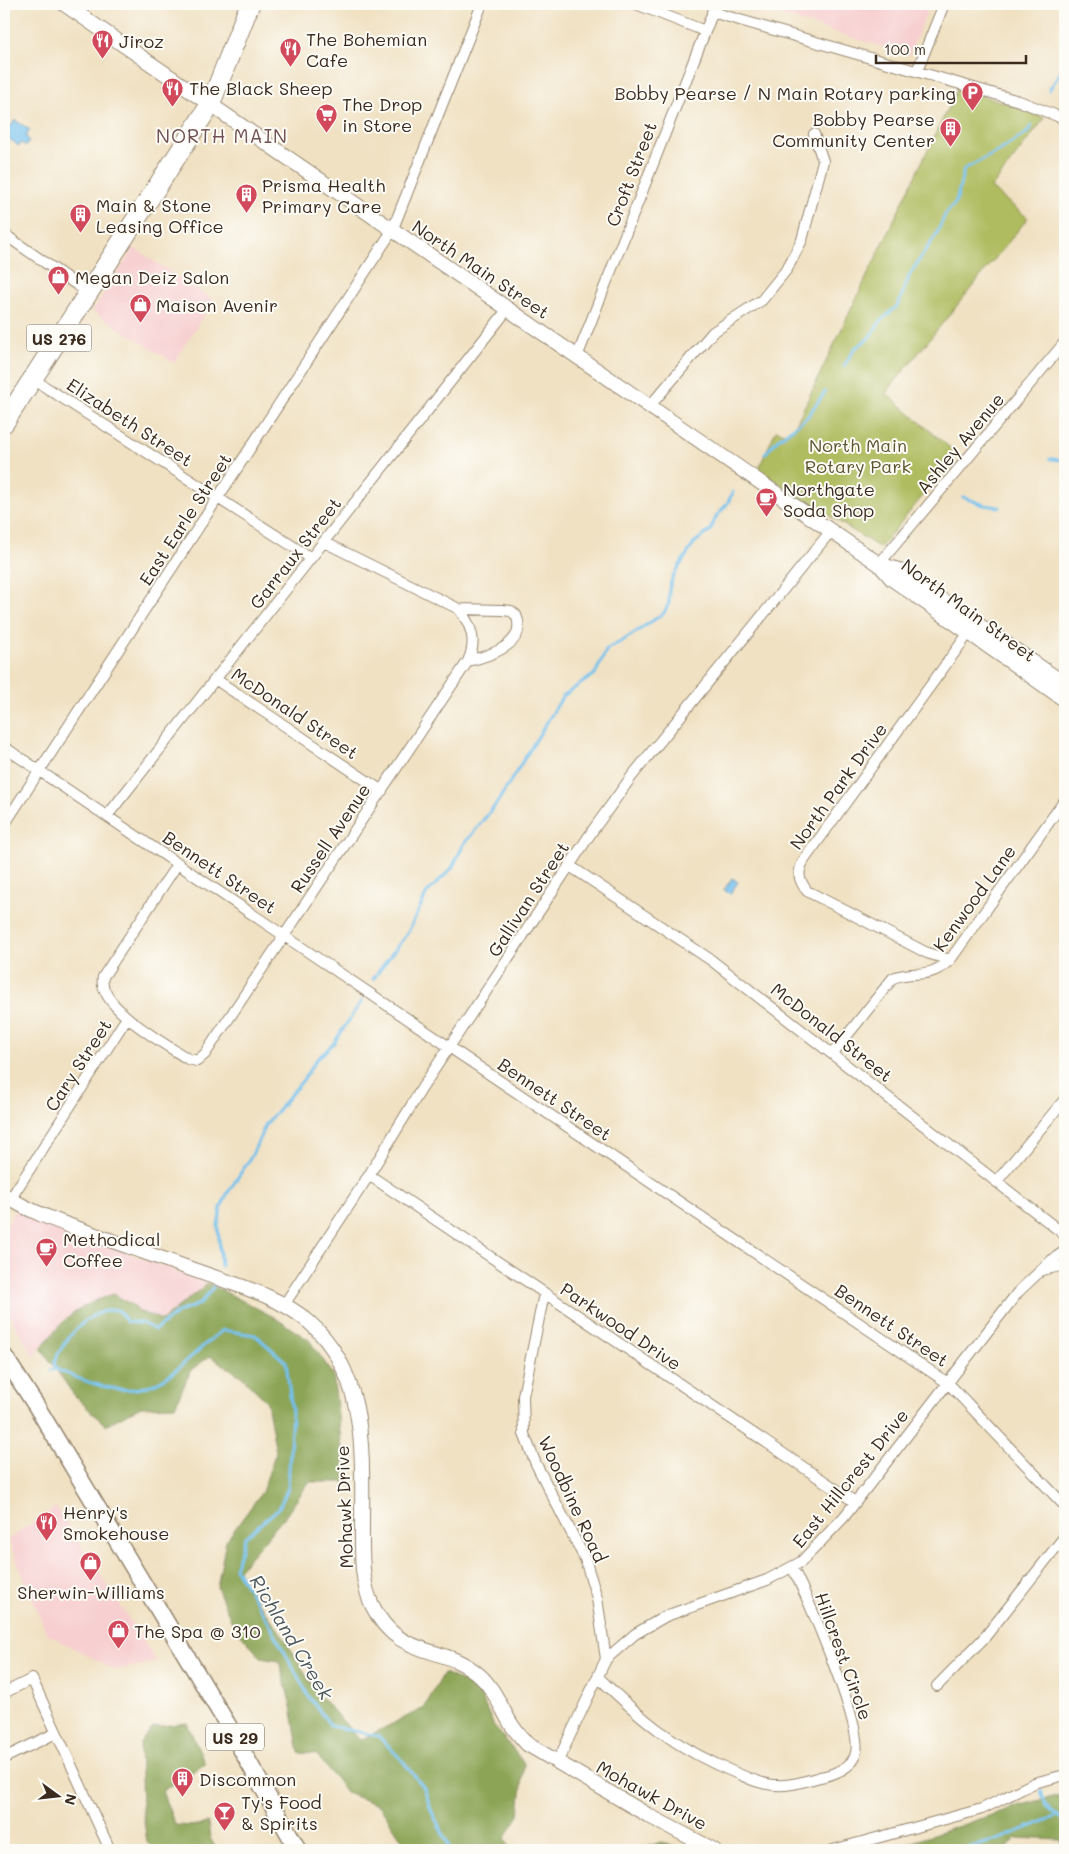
<svg xmlns="http://www.w3.org/2000/svg" width="1069" height="1854" font-family="Mali,sans-serif">
  <style>
    .built { fill: #f7cfd0 }
    .green { fill: #afbc5e; stroke: #75733e }
    .forest { fill: #8ba455; stroke: #63673a }
    .water { fill: #73c1ee; stroke: #577686 }
    .lines { fill: none; stroke-linecap: round; stroke-linejoin: round }
    .stream { stroke: #73c1ee; stroke-width: 3 }
    .street-casing { stroke: #968670; stroke-width: 12 }
    .secondary-casing { stroke: #968670; stroke-width: 16 }
    .primary-casing { stroke: #968670; stroke-width: 19 }
    .highway-casing { stroke: #968670; stroke-width: 21 }
    .street { stroke: #fff; stroke-width: 10 }
    .secondary { stroke: #fff; stroke-width: 14 }
    .primary { stroke: #fff; stroke-width: 16 }
    .highway { stroke: #fff; stroke-width: 19 }
    .labels { text-anchor: middle; dominant-baseline: central; stroke-width: 4; stroke-linejoin: round; paint-order: stroke }
    .shield { fill: #fdfcf7; stroke: #75695f; stroke-width: 1 }
    .shield-label { font-size: 16px; font-weight: bold; fill: #3b2a1e }
    .poi-label { font-size: 18px; fill: #3b2a1e; stroke: #fdfcf7; text-anchor: start }
    .street-label { font-size: 18px; fill: #3b2a1e; stroke: #fdfcf7 }
    .park-label { font-size: 18px; fill: #5e5631; stroke: #fdfcf7 }
    .neighbourhood-label { font-size: 19px; letter-spacing: 1px; fill: #735255; stroke: #fdfcf7 }
    .water-label { font-size: 19px; font-style: italic; fill: #4c575c; stroke: #fdfcf7 }
  </style>
  <rect width="100%" height="100%" fill="#fdfcf7"/>
  <filter id="ink" filterUnits="userSpaceOnUse"><feTurbulence type="fractalNoise" baseFrequency=".02" numOctaves="2"/><feDisplacementMap in="SourceGraphic" scale="10" xChannelSelector="R" yChannelSelector="G"/><feConvolveMatrix kernelMatrix="1 2 1 2 8 2 1 2 1" color-interpolation-filters="sRGB"/></filter>
  <filter id="wash" filterUnits="userSpaceOnUse"><feTurbulence type="fractalNoise" baseFrequency=".0096" numOctaves="4" result="noise"/><feDisplacementMap in="SourceGraphic" scale="20" xChannelSelector="R" yChannelSelector="G"/><feGaussianBlur stdDeviation="1.12" result="paint"/><feColorMatrix in="noise" values="0 0 0 0 0 0 0 0 0 0 0 0 0 0 0 0 0 1.4 0 .05"/><feComposite in="paint" operator="in"/></filter>
  <g filter="url(#wash)">
    <rect width="100%" height="100%" fill="#f0e1c2"/>
    <path class="built" d="M766 4H930L909 55 763 10Z
      M134 248 213 300 174 363 92 311Z
      M16 1208 88 1238 208 1283 162 1320 138 1311 66 1317 34 1357 4 1307V1230Z
      M56 1507 157 1662 115 1670 47 1634 8 1539Z"/>
    <path class="green" d="M957 89 1006 103 1045 118 991 188 1028 218 886 393 957 454 880 548 758 470 776 430 787 434 795 426Z"/>
    <path class="forest" d="M208 1283 272 1316 309 1340 333 1374 346 1482H309L287 1514 237 1572 283 1636 317 1693 360 1740 424 1708 444 1673 477 1688 494 1726 524 1763 519 1815 505 1838 510 1850H409L380 1806 347 1793 316 1754 299 1753 291 1706 279 1661 261 1658 233 1625 217 1587 226 1541 262 1492 276 1452 267 1402 241 1376 210 1356 191 1370 175 1406 141 1407 105 1425 74 1395 41 1348C66 1317 75 1307 114 1294L135 1307 138 1311 162 1320Z
      M187 1723 205 1764 162 1791 175 1825 198 1826 208 1822 210 1838 217 1850H155L147 1842 142 1808 140 1743 153 1727Z
      M1065 1794V1850L1061 1840 1016 1838 1006 1850H889L1018 1806Z
      M661 1842 683 1850H637Z"/>
    <path class="water" d="M15 120 30 130 26 136 29 141 26 146 21 143 19 146 5 136V124L11 126Z
      M732 878 738 882 730 894 724 890Z"/>
    <g class="lines">
      <path class="stream" d="M1049 90 1065 66
        M844 366 855 348 868 339 880 322 898 305 910 274 936 235 945 215 956 202 964 169 999 151 1028 132 1031 126
        M765 454 777 440 807 417 825 392
        M1050 459 1065 460
        M963 497 984 505 1000 507
        M373 979 408 932 427 893 452 868 464 844 497 803 563 696 595 674 607 649 624 640 664 613 669 603V589L673 576 695 542 710 531 716 517 727 504 733 492
        M221 1266 218 1226 221 1208 227 1194 251 1157 266 1124 303 1080 316 1060 333 1044 362 1001
        M56 1369 54 1363C63 1340 90 1307 118 1310L127 1322 142 1323 155 1330 178 1312 200 1304 214 1286
        M51 1370 56 1369C99 1387 136 1404 176 1370 192 1357 206 1342 223 1330L255 1335 286 1362 292 1412 288 1488 279 1508 245 1537 235 1568 265 1616 309 1697 331 1726 378 1736 402 1760 424 1788 432 1812 451 1850
        M1061 1762 1065 1758
        M1041 1791 1046 1806 1065 1822
        M959 1850 997 1840 1057 1816"/>
    </g>
  </g>
  <g filter="url(#ink)">
    <g class="lines">
      <defs>
        <path id="street" d="M636 4 705 31
          M712 12 1019 101 1065 119
          M917 71 944 4
          M4 234 87 292
          M577 357 716 4
          M33 379 311 558
          M649 407 713 332 762 300 787 269 802 240 823 161 814 134
          M324 542 459 609 502 610 511 611 516 615C529 644 489 656 468 661
          M879 564 1065 342
          M215 679 382 791
          M4 747 948 1383 1065 1506
          M107 816 507 310
          M4 825 392 231 482 4
          M178 863 103 977C96 1006 167 1045 188 1059L197 1061 205 1054 468 661C477 642 472 626 459 609
          M570 866 711 960 1065 1235
          M950 960 927 953 807 891C798 879 797 873 804 860L973 627
          M833 1053 893 978C917 969 927 981 950 960L1065 800
          M369 1175 855 1502
          M997 1181 1065 1099
          M4 1209 126 1019
          M1042 1270 1065 1265
          M544 1294 523 1396 524 1434 536 1464 585 1559 597 1598 606 1659
          M284 1305 369 1175 422 1088 593 830 632 776 830 532
          M598 1677C644 1721 675 1748 736 1773 748 1778 762 1785 776 1785 791 1786 806 1781 820 1777 832 1775 853 1768 856 1753 863 1725 808 1599 793 1569
          M937 1686 985 1637 1065 1536
          M4 1693 32 1679 110 1850
          M4 1758 56 1733
          M557 1763 606 1659 635 1634 666 1616 767 1580 801 1562 844 1517 1018 1292 1052 1260 1065 1251
          M833 1850 982 1809 1034 1783 1065 1775"/>
        <path id="secondary" d="M64 4 879 564 892 579 1065 700
          M879 564 898 570 1065 684
          M4 1195C33 1214 68 1225 101 1237 139 1250 176 1264 214 1277 247 1288 282 1299 309 1322 369 1375 362 1457 362 1529 362 1554 361 1582 372 1605 399 1661 443 1643 479 1675 494 1688 501 1708 511 1724 516 1732 522 1738 527 1744L651 1817 714 1850"/>
        <path id="primary" d="M4 1356 37 1407 226 1722 298 1850"/>
        <path id="highway" d="M4 423 210 105 250 4"/>
      </defs>
      <use href="#street" class="street-casing"/>
      <use href="#secondary" class="secondary-casing"/>
      <use href="#primary" class="primary-casing"/>
      <use href="#highway" class="highway-casing"/>
      <use href="#street" class="street"/>
      <use href="#secondary" class="secondary"/>
      <use href="#primary" class="primary"/>
      <use href="#highway" class="highway"/>
    </g>
  </g>
  <defs>
    <symbol id="restaurant-pin" viewBox="-11 -11 22 30"><path d="M0 17L-7.5 6A9.5 9.5 0 1 1 7.5 6Z" fill="#d1495b" stroke="#fdfcf7"/><path d="M-5-6h1v4h1v-4h1v4h1v-4h1v5L-1.5 .5V6h-2V.5L-5-1ZM5-6V6H3V1.5H1.5Q1.5-4 5-6Z" fill="#fff"/></symbol>
    <symbol id="parking-pin" viewBox="-11 -11 22 30"><path d="M0 17L-7.5 6A9.5 9.5 0 1 1 7.5 6Z" fill="#d1495b" stroke="#fdfcf7"/><path d="M-3.5-5.5H1a3.5 3.5 0 0 1 0 7H-1V5.5H-3.5ZM-1-3.4V-.6H.8a1.4 1.4 0 0 0 0-2.8Z" fill="#fff"/></symbol>
    <symbol id="supermarket-pin" viewBox="-11 -11 22 30"><path d="M0 17L-7.5 6A9.5 9.5 0 1 1 7.5 6Z" fill="#d1495b" stroke="#fdfcf7"/><path d="M-6-5.5h2.5l.6 2H6L4.5 2H-2.5L-4.4-4H-6ZM-1.5 3.2a1.3 1.3 0 1 0 .1 0ZM3 3.2a1.3 1.3 0 1 0 .1 0Z" fill="#fff"/></symbol>
    <symbol id="building-pin" viewBox="-11 -11 22 30"><path d="M0 17L-7.5 6A9.5 9.5 0 1 1 7.5 6Z" fill="#d1495b" stroke="#fdfcf7"/><path d="M-4-6H4V6H1V3H-1V6H-4ZM-2.5-4.3h1.7v1.8h-1.7ZM.8-4.3h1.7v1.8H.8ZM-2.5-1h1.7V.8h-1.7ZM.8-1h1.7V.8H.8Z" fill="#fff"/></symbol>
    <symbol id="shop-pin" viewBox="-11 -11 22 30"><path d="M0 17L-7.5 6A9.5 9.5 0 1 1 7.5 6Z" fill="#d1495b" stroke="#fdfcf7"/><path d="M-5-2.5h2.3a2.7 3.5 0 0 1 5.4 0H5L5.5 6h-11ZM-1.5-2.5h3a1.5 2.3 0 0 0-3 0Z" fill="#fff"/></symbol>
    <symbol id="cafe-pin" viewBox="-11 -11 22 30"><path d="M0 17L-7.5 6A9.5 9.5 0 1 1 7.5 6Z" fill="#d1495b" stroke="#fdfcf7"/><path d="M-5.5-4.5H6V0H3Q3 3.5 0 3.5H-2.5Q-5.5 3.5-5.5 0ZM3-3.2v2h1.7v-2ZM-6 4.5H4V6H-6Z" fill="#fff"/></symbol>
    <symbol id="bar-pin" viewBox="-11 -11 22 30"><path d="M0 17L-7.5 6A9.5 9.5 0 1 1 7.5 6Z" fill="#d1495b" stroke="#fdfcf7"/><path d="M-6-5H6L.8 .8V4.5H3.5V6h-7V4.5H-.8V.8Z" fill="#fff"/></symbol>
  </defs>
  <g fill-rule="evenodd">
    <use href="#restaurant-pin" x="90" y="28" width="25" height="34"/>
    <use href="#restaurant-pin" x="278" y="36" width="25" height="34"/>
    <use href="#restaurant-pin" x="160" y="76" width="25" height="34"/>
    <use href="#parking-pin" x="960" y="80" width="25" height="34"/>
    <use href="#supermarket-pin" x="314" y="102" width="25" height="34"/>
    <use href="#building-pin" x="938" y="116" width="25" height="34"/>
    <use href="#building-pin" x="234" y="182" width="25" height="34"/>
    <use href="#building-pin" x="68" y="202" width="25" height="34"/>
    <use href="#shop-pin" x="46" y="264" width="25" height="34"/>
    <use href="#shop-pin" x="128" y="292" width="25" height="34"/>
    <use href="#cafe-pin" x="754" y="486" width="25" height="34"/>
    <use href="#cafe-pin" x="34" y="1236" width="25" height="34"/>
    <use href="#restaurant-pin" x="34" y="1510" width="25" height="34"/>
    <use href="#shop-pin" x="78" y="1550" width="25" height="34"/>
    <use href="#shop-pin" x="106" y="1618" width="25" height="34"/>
    <use href="#building-pin" x="170" y="1766" width="25" height="34"/>
    <use href="#bar-pin" x="212" y="1800" width="25" height="34"/>
  </g>
  <g class="labels">
    <g class="shield">
      <rect x="26.5" y="324.5" width="65" height="27" rx="4"/>
      <rect x="206" y="1723.5" width="58" height="27" rx="4"/>
    </g>
    <g class="shield-label">
      <text x="59" y="338">US 276</text>
      <text x="235" y="1737">US 29</text>
    </g>
    <g class="poi-label">
      <text x="306" y="39">The Bohemian<tspan x="306" dy="21">Cafe</tspan></text>
      <text x="119" y="41">Jiroz</text>
      <text x="189" y="88">The Black Sheep</text>
      <text x="956" y="93" text-anchor="end">Bobby Pearse / N Main Rotary parking</text>
      <text x="342" y="104">The Drop<tspan x="342" dy="21">in Store</tspan></text>
      <text x="935" y="119" text-anchor="end">Bobby Pearse<tspan x="935" dy="21">Community Center</tspan></text>
      <text x="262" y="185">Prisma Health<tspan x="262" dy="21">Primary Care</tspan></text>
      <text x="96" y="205">Main &amp; Stone<tspan x="96" dy="21">Leasing Office</tspan></text>
      <text x="75" y="277">Megan Deiz Salon</text>
      <text x="156" y="305">Maison Avenir</text>
      <text x="783" y="489">Northgate<tspan x="783" dy="21">Soda Shop</tspan></text>
      <text x="63" y="1239">Methodical<tspan x="63" dy="21">Coffee</tspan></text>
      <text x="63" y="1512">Henry's<tspan x="63" dy="21">Smokehouse</tspan></text>
      <text x="91" y="1592" text-anchor="middle">Sherwin-Williams</text>
      <text x="134" y="1631">The Spa @ 310</text>
      <text x="199" y="1779">Discommon</text>
      <text x="241" y="1802">Ty's Food<tspan x="241" dy="21">&amp; Spirits</tspan></text>
    </g>
    <g class="street-label">
      <text transform="translate(631 174) rotate(-69)">Croft Street</text>
      <text transform="translate(481 269) rotate(34)">North Main Street</text>
      <text transform="translate(130 422) rotate(33)">Elizabeth Street</text>
      <text transform="translate(960 443) rotate(-50)">Ashley Avenue</text>
      <text transform="translate(185 519) rotate(-57)">East Earle Street</text>
      <text transform="translate(295 553) rotate(-52)">Garraux Street</text>
      <text transform="translate(969 610) rotate(36)">North Main Street</text>
      <text transform="translate(295 713) rotate(34)">McDonald Street</text>
      <text transform="translate(838 786) rotate(-54)">North Park Drive</text>
      <text transform="translate(330 838) rotate(-56)">Russell Avenue</text>
      <text transform="translate(220 872) rotate(34)">Bennett Street</text>
      <text transform="translate(974 898) rotate(-54)">Kenwood Lane</text>
      <text transform="translate(528 899) rotate(-57)">Gallivan Street</text>
      <text transform="translate(832 1032) rotate(38)">McDonald Street</text>
      <text transform="translate(78 1065) rotate(-57)">Cary Street</text>
      <text transform="translate(555 1099) rotate(34)">Bennett Street</text>
      <text transform="translate(892 1325) rotate(34)">Bennett Street</text>
      <text transform="translate(621 1326) rotate(34)">Parkwood Drive</text>
      <text transform="translate(850 1478) rotate(-51)">East Hillcrest Drive</text>
      <text transform="translate(573 1499) rotate(65)">Woodbine Road</text>
      <text transform="translate(344 1507) rotate(-92)">Mohawk Drive</text>
      <text transform="translate(844 1656) rotate(70)">Hillcrest Circle</text>
      <text transform="translate(652 1795) rotate(29)">Mohawk Drive</text>
    </g>
    <g class="park-label">
      <text x="858" y="445">North Main<tspan x="858" dy="21">Rotary Park</tspan></text>
    </g>
    <g class="neighbourhood-label">
      <text x="222" y="135">NORTH MAIN</text>
    </g>
    <g class="water-label">
      <text transform="translate(292 1637) rotate(59)">Richland Creek</text>
    </g>
  </g>
  <rect width="1069" height="1854" fill="none" stroke="#fdfcf7" stroke-width="20"/>
  <g transform="translate(58 1796) rotate(105)" stroke="#fdfcf7" stroke-width="4" paint-order="stroke">
  <path d="M0-4L9 19L0 12L-9 19Z" fill="#3b2a1e"/>
  <text y="-8" font-size="14" font-weight="bold" text-anchor="middle" fill="#3b2a1e">N</text>
  </g>
  <path d="M876 55v8h150v-8" fill="none" stroke="#3b2a1e" stroke-width="2.5"/>
  <text x="884" y="55" font-size="15" fill="#3b2a1e" stroke="#fdfcf7" stroke-width="4" paint-order="stroke">100 m</text>
</svg>
